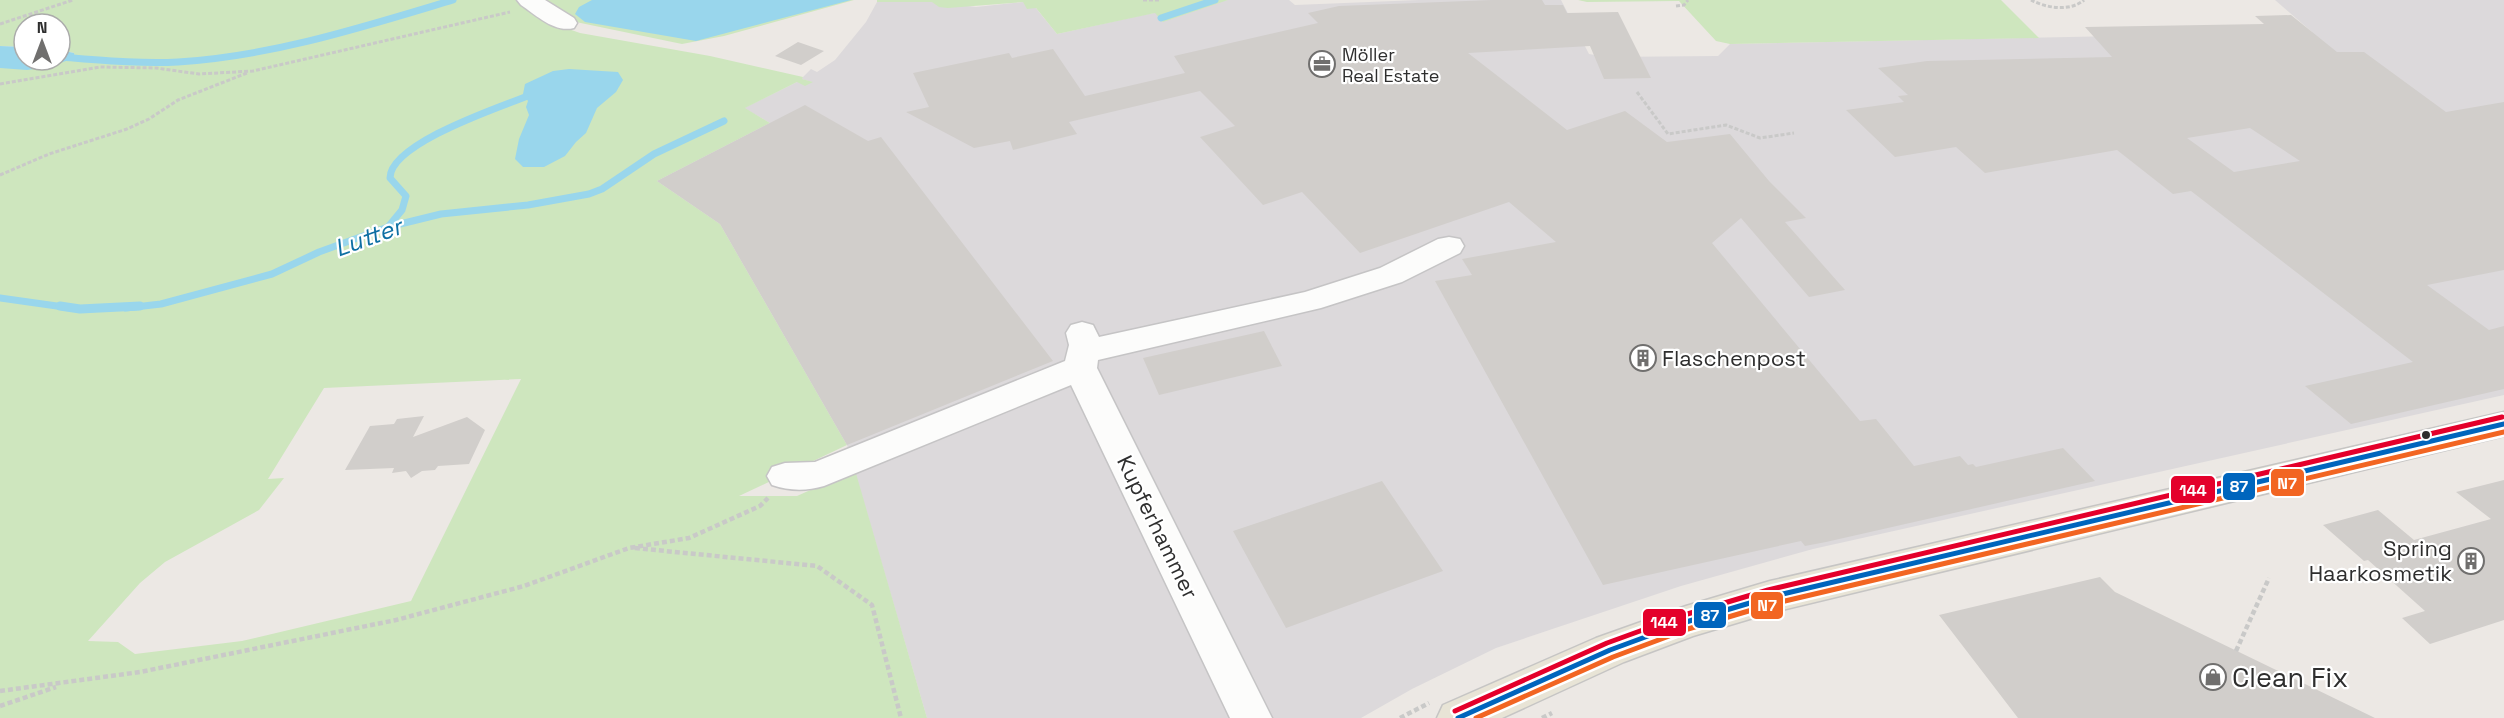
<svg xmlns="http://www.w3.org/2000/svg" width="2504" height="718" font-family="'Space Grotesk',sans-serif">
  <style>
    .industrial { fill: #dcd9db }
    .green { fill: #cee6be; fill-rule: evenodd }
    .water { fill: #99d6ec }
    .lines { fill: none; stroke-linecap: round; stroke-linejoin: round }
    .stream-far1 { stroke: #99d6ec; stroke-width: 7 }
    .stream { stroke: #99d6ec; stroke-width: 9 }
    .building { fill: #d1cecb; fill-rule: evenodd }
    .minor-casing { stroke: #c5c4c5; stroke-width: 3 }
    .major-casing { stroke: #c6c5c4; stroke-width: 3 }
    .path-far1 { stroke: #c9c9c8; stroke-width: 3; stroke-dasharray: 4 2; stroke-linecap: butt }
    .path { stroke: #c9c9c8; stroke-width: 4.5; stroke-dasharray: 5 3; stroke-linecap: butt }
    .minor { fill: #fcfcfb; fill-rule: evenodd }
    .major { fill: #e8e4d6; fill-rule: evenodd }
    .bus-1-casing { stroke: #fff; stroke-width: 10 }
    .bus-2-casing { stroke: #fff; stroke-width: 10 }
    .bus-3-casing { stroke: #fff; stroke-width: 10 }
    .bus-1 { stroke: #0065bd; stroke-width: 5 }
    .bus-2 { stroke: #f26522; stroke-width: 5 }
    .bus-3 { stroke: #e4002b; stroke-width: 5 }
    .bus-dot { fill: #2e2e2e; stroke: #fff; stroke-width: 2 }
    .labels { text-anchor: middle; dominant-baseline: central; stroke-width: 4.5; stroke-linejoin: round; paint-order: stroke }
    .far-poi-label { font-size: 18px; fill: #2e2e2e; stroke: #fff; text-anchor: start }
    .poi-label { font-size: 22px; fill: #2e2e2e; stroke: #fff; text-anchor: start }
    .street-label { font-size: 22px; fill: #2e2e2e; stroke: #fff }
    .water-label { font-size: 24px; font-style: italic; fill: #0d6fa3; stroke: #fff }
    .near-poi-label { font-size: 27px; fill: #2e2e2e; stroke: #fff; text-anchor: start }
    .line-badge { stroke: #fff; stroke-width: 2 }
    .badge-label { font-size: 16px; text-anchor: middle; font-weight: bold; fill: #fff }
  </style>
  <rect width="100%" height="100%" fill="#ece8e4"/>
  <path class="industrial" d="M1228 0H1289L1295 5 1419 0H1561L1589 54 1606 57 1718 56 1730 44 2312 32 2275 0H2504V395L1813 549 1681 586 1496 648 1412 689 1361 718H927L847 445 720 224 657 181 770 123 744 108 797 82H812L801 79 811 69 817 72 835 60 866 22 877 2H932L976 7 1023 2 1035 7 1057 34 1143 15Z"/>
  <path class="green" d="M0 0H854L724 36 682 44 571 21 560 26 580 33 710 56 803 77 802 79 813 82 805 86 797 82 745 108 770 123 657 181 720 224 847 445 739 496H797L855 470 927 718H0V68H13L75 58 74 53 60 50V24H24V47L0 46ZM521 379 411 601 242 641 135 654 118 642 88 641 140 583 165 562 259 510 284 478 268 479 324 388Z
    M877 0H1228L1163 22 1155 13 1057 34 1036 8 1027 9 1023 2 948 8 939 7 932 2H877Z
    M1578 0H2001L2039 38 1730 44 1716 41 1679 1 1587 2Z"/>
  <path class="water" d="M592 0H851L696 41 585 22 575 14 579 7Z
    M0 46 24 47V60H60V50L74 53 75 58 48 67 27 70 0 68Z
    M569 69 618 72 623 80 616 92 597 108 586 133 576 142 565 156 544 167H523L515 159 519 139 529 115 526 107 528 101 523 94 525 84 553 71Z"/>
  <g class="lines">
    <path class="stream-far1" d="M1161 18 1215 0
      M60 57C99 60 139 64 178 62 273 56 363 27 453 0
      M388 227 402 210 406 196 390 178C390 144 497 108 525 97
      M0 298 71 308
      M126 308 161 304 272 274 319 252 388 227 441 214 528 205 589 194 602 189 654 154 724 121"/>
    <path class="stream" d="M60 306 80 309 140 306"/>
  </g>
  <path class="building" d="M1492 0H1542L1545 5H1563L1567 13 1618 12 1651 78 1604 79 1590 46 1468 53 1567 130 1625 111 1667 142 1730 134 1769 181 1806 218 1785 222 1845 290 1809 297 1741 218 1712 243 1860 421 1876 419 1914 466 1960 456 1968 465 1973 464 1976 467 2063 448 2095 481 1826 542 1805 546 1801 541 1603 585 1435 281 1472 275 1462 259 1556 242 1509 202 1360 253 1302 192 1263 205 1200 137 1235 126 1200 91 1069 122 1077 134 1013 150 1010 141 974 148 906 112 929 107 913 73 1009 53 1012 58 1053 49 1085 96 1185 73 1174 56 1318 23 1308 13 1339 6Z
    M2291 15 2337 52H2364L2446 112 2504 102V270L2427 285 2489 330 2504 326V389L2351 424 2305 386 2413 362 2191 191 2173 194 2117 150 1985 173 1956 147 1895 157 1846 110 1904 102 1898 96 1908 95 1878 68 1927 61 2112 57 2085 27 2264 24 2255 16ZM2250 128 2300 161 2234 172 2187 138Z
    M798 42 824 51 801 65 775 56Z
    M805 105 868 141 881 137 1053 361 847 445 720 224 657 181Z
    M1264 331 1282 366 1159 395 1143 358Z
    M424 416 413 437 467 417 485 430 469 464 438 466 435 470 422 471 411 478 406 471 392 473 394 468 345 470 370 426 394 424 397 419Z
    M2504 480V620L2430 644 2402 618 2425 611 2368 560 2364 561 2323 525 2378 510 2414 540 2491 519 2456 492Z
    M1382 481 1443 571 1286 628 1233 531Z
    M2100 577 2115 592 2375 718H2018L1939 615Z"/>
  <g class="lines">
    <defs>
      <path id="minor" d="M517 0H545L574 18 577 23 574 28C554 33 536 15 521 5Z
        M1449 237 1460 239 1464 246 1460 253 1402 282 1321 308 1098 360 1097 368 1272 718H1230L1071 385 824 486C807 491 789 491 772 485L767 476 772 467 785 463 815 462 1065 361 1069 345 1066 333 1071 325 1082 322 1093 325 1099 337 1305 292 1380 268 1438 239Z"/>
      <path id="major" d="M2504 412V436L1770 613 1693 636 1624 662 1502 718H1437L1443 705 1596 638 1686 606 1770 581Z"/>
    </defs>
    <use href="#minor" class="minor-casing"/>
    <use href="#major" class="major-casing"/>
    <path class="path-far1" d="M1143 0H1160
      M2031 0C2046 8 2070 12 2084 0
      M1676 6 1684 5 1688 0
      M0 24 73 0
      M0 84 100 67 156 68 199 74 253 71 510 12
      M1637 92 1668 134 1726 125 1760 138 1794 133
      M0 175 49 154 127 129 149 119 178 100 247 73"/>
    <path class="path" d="M635 548 817 566 872 605 901 718
      M2236 651 2269 578
      M0 691 140 672 396 620 524 586 629 548 689 538 760 506 768 498
      M0 706 56 687
      M1400 718 1429 703
      M1542 718 1552 713"/>
    <use href="#minor" class="minor"/>
    <use href="#major" class="major"/>
    <defs>
      <path id="bus-1" d="M1458 718 1610 650 1686 622 1770 597 2504 424"/>
      <path id="bus-2" d="M1476 718 1613 657 1688 629 1772 604 2504 432"/>
      <path id="bus-3" d="M1455 711 1607 643 1684 615 1768 590 2502 417"/>
    </defs>
    <use href="#bus-1" class="bus-1-casing"/>
    <use href="#bus-2" class="bus-2-casing"/>
    <use href="#bus-3" class="bus-3-casing"/>
    <use href="#bus-1" class="bus-1"/>
    <use href="#bus-2" class="bus-2"/>
    <use href="#bus-3" class="bus-3"/>
  </g>
  <defs>
    <symbol id="office-ring" viewBox="-11 -11 22 22"><circle r="9.5" fill="#fff" stroke="#706f6e" stroke-width="1.5"/><path d="M-6-3h4V-5.5h4V-3h4V5H-6ZM-1-4.5V-3h2v-1.5ZM-6 0V1H6V0Z" fill="#706f6e"/></symbol>
    <symbol id="building-ring" viewBox="-11 -11 22 22"><circle r="9.5" fill="#fff" stroke="#706f6e" stroke-width="1.5"/><path d="M-4-6H4V6H1V3H-1V6H-4ZM-2.5-4.3h1.7v1.8h-1.7ZM.8-4.3h1.7v1.8H.8ZM-2.5-1h1.7V.8h-1.7ZM.8-1h1.7V.8H.8Z" fill="#706f6e"/></symbol>
    <symbol id="shop-ring" viewBox="-11 -11 22 22"><circle r="9.5" fill="#fff" stroke="#706f6e" stroke-width="1.5"/><path d="M-5-2.5h2.3a2.7 3.5 0 0 1 5.4 0H5L5.5 6h-11ZM-1.5-2.5h3a1.5 2.3 0 0 0-3 0Z" fill="#706f6e"/></symbol>
  </defs>
  <g fill-rule="evenodd">
    <use href="#office-ring" x="1307" y="49" width="30" height="30"/>
    <use href="#building-ring" x="1628" y="343" width="30" height="30"/>
    <use href="#building-ring" x="2456" y="546" width="30" height="30"/>
    <use href="#shop-ring" x="2198" y="662" width="30" height="30"/>
  </g>
  <circle class="bus-dot" cx="2426" cy="435" r="5"/>
  <g class="labels">
    <g class="far-poi-label">
      <text x="1342" y="54">Möller<tspan x="1342" dy="21">Real Estate</tspan></text>
    </g>
    <g class="poi-label">
      <text x="1662" y="358">Flaschenpost</text>
      <text x="2452" y="548" text-anchor="end">Spring<tspan x="2452" dy="25">Haarkosmetik</tspan></text>
    </g>
    <g class="street-label">
      <text transform="translate(1158 527) rotate(64)">Kupferhammer</text>
    </g>
    <g class="water-label">
      <text transform="translate(368 237) rotate(-20)">Lutter</text>
    </g>
    <g class="near-poi-label">
      <text x="2232" y="677">Clean Fix</text>
    </g>
  </g>
  <g class="line-badge">
    <rect x="2270" y="468" width="35" height="29" rx="6" fill="#f26522"/>
    <rect x="2222" y="472" width="34" height="29" rx="6" fill="#0065bd"/>
    <rect x="2170" y="475" width="46" height="29" rx="6" fill="#e4002b"/>
    <rect x="1750" y="591" width="34" height="29" rx="6" fill="#f26522"/>
    <rect x="1693" y="601" width="34" height="28" rx="6" fill="#0065bd"/>
    <rect x="1642" y="608" width="45" height="29" rx="6" fill="#e4002b"/>
  </g>
  <g class="badge-label">
    <text x="2287" y="489">N7</text>
    <text x="2239" y="492">87</text>
    <text x="2193" y="496">144</text>
    <text x="1767" y="611">N7</text>
    <text x="1710" y="621">87</text>
    <text x="1664" y="628">144</text>
  </g>
  <g transform="translate(42 42)"><circle r="28" fill="#ffffff" stroke="#ababab" stroke-width="1.5"/>
  <path d="M0-4.5L10 22L0 15L-10 22Z" fill="#706f6e"/>
  <text y="-9" font-size="16" font-weight="bold" text-anchor="middle" fill="#2e2e2e">N</text>
  </g>
</svg>
